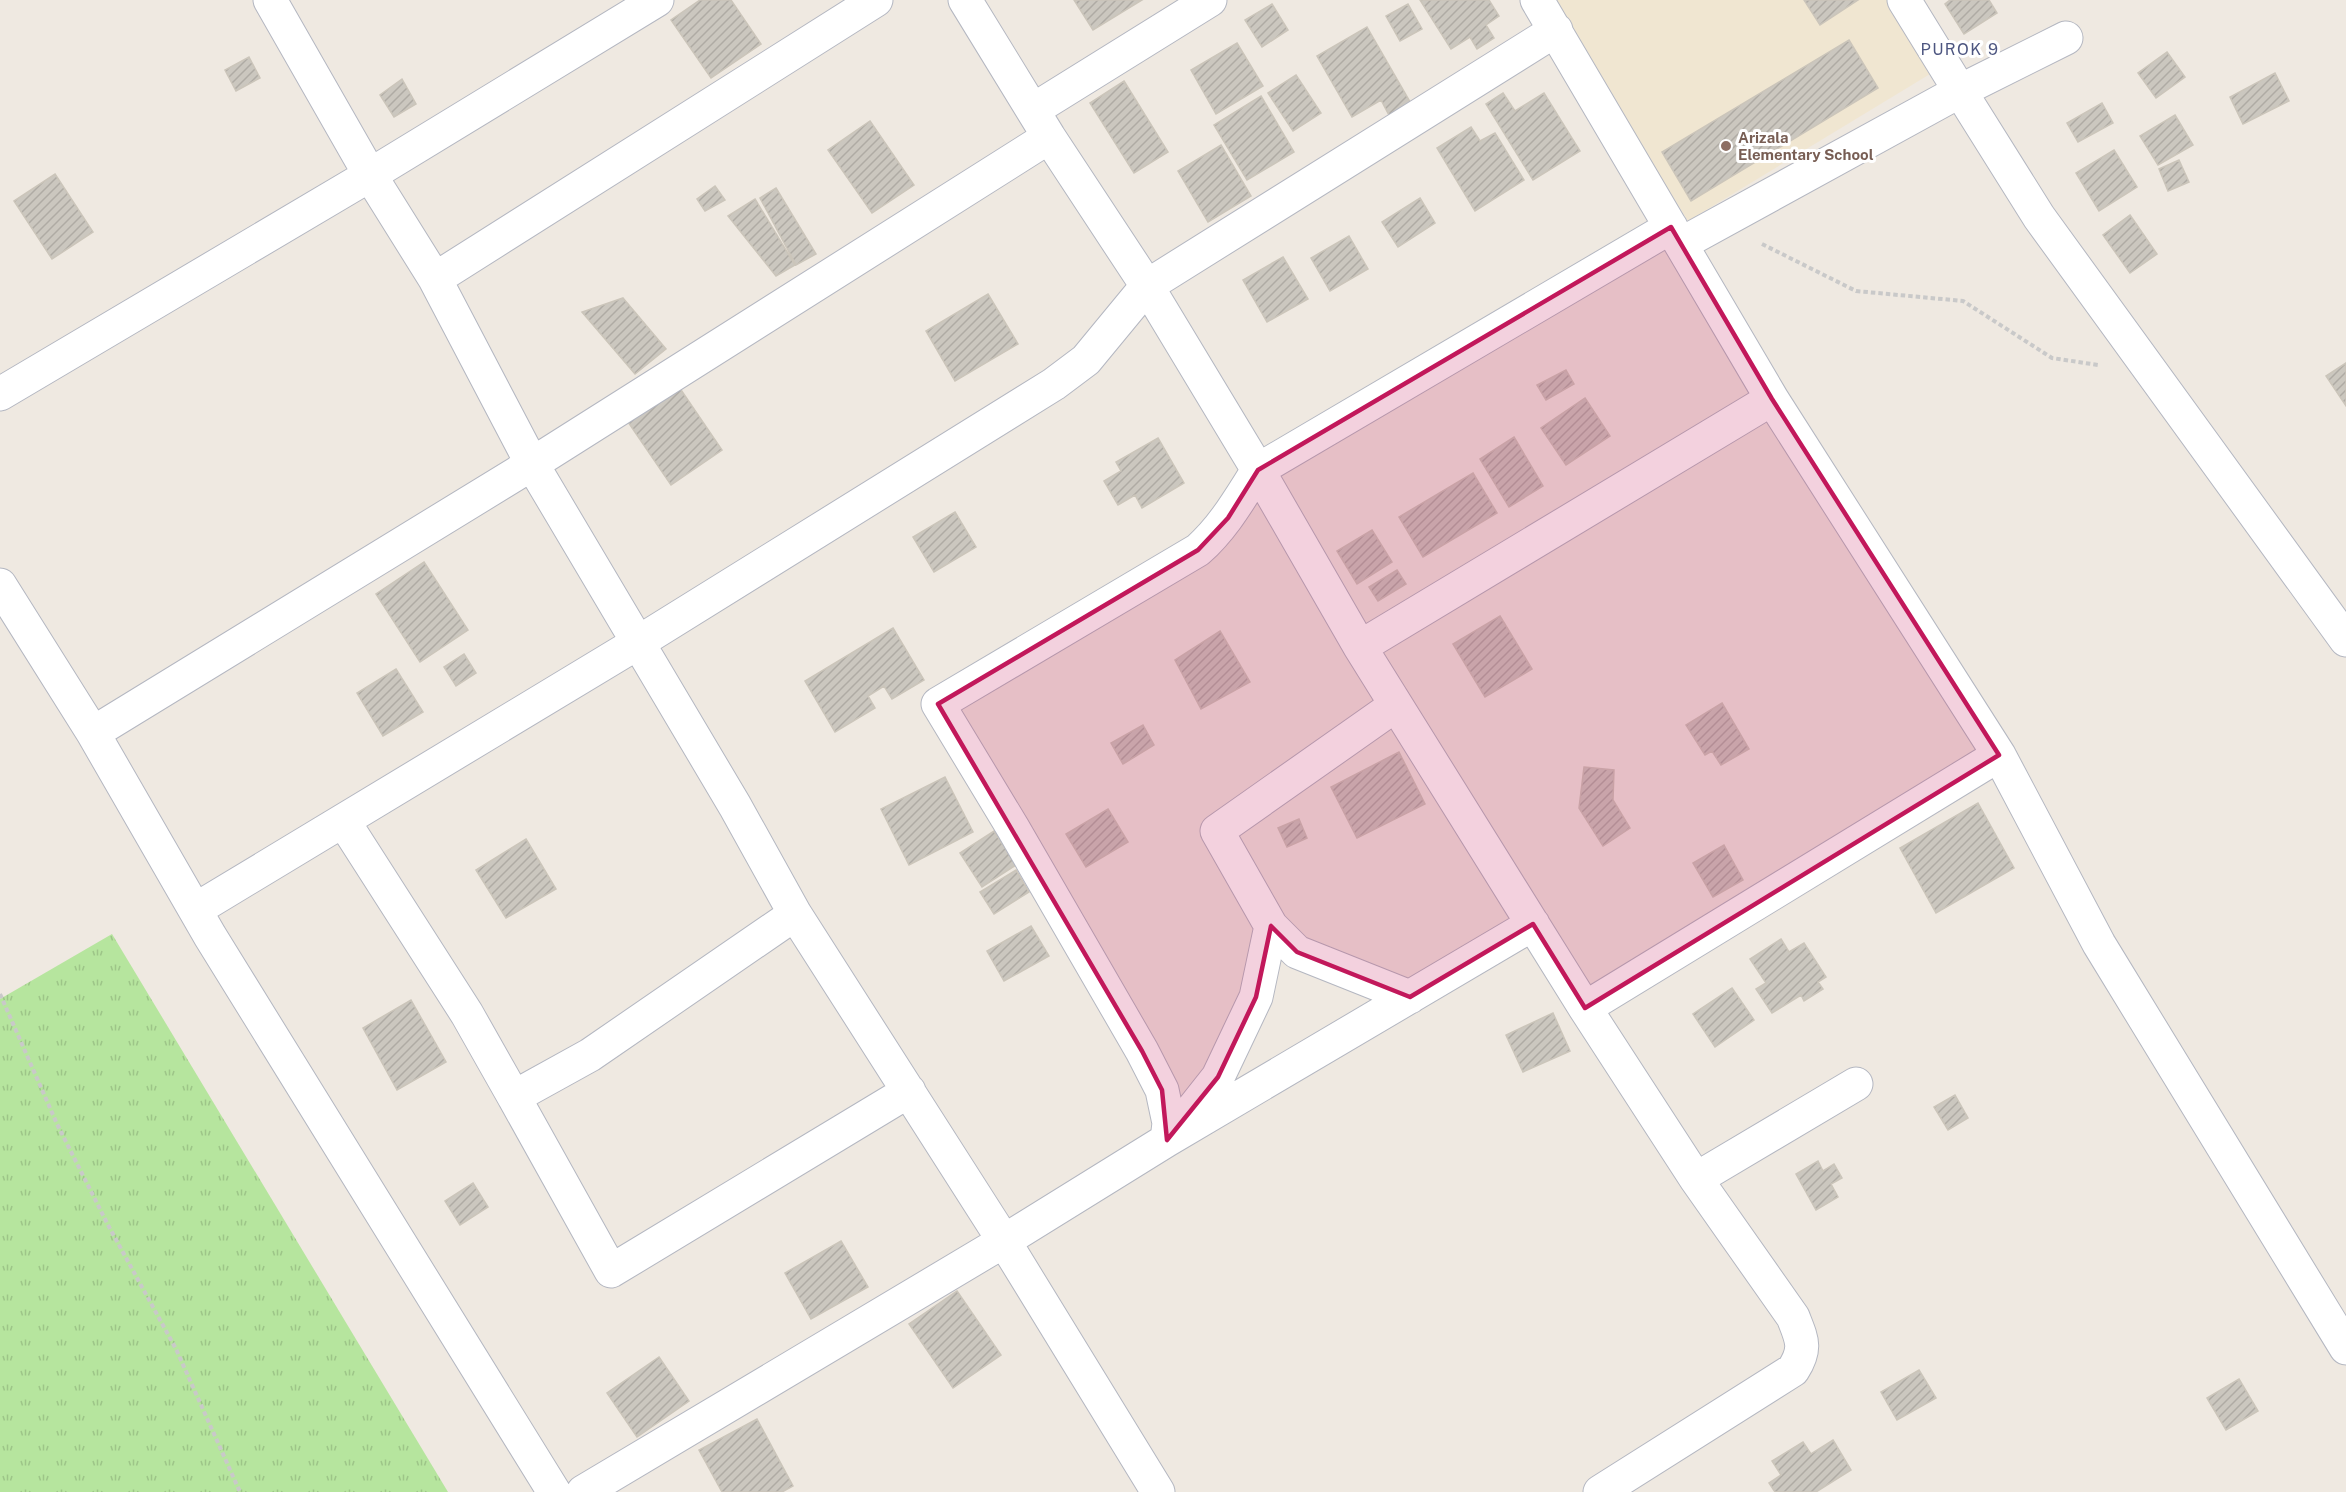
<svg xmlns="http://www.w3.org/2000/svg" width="2346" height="1492" font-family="'Public Sans',sans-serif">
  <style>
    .education { fill: #f0e6d1 }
    .grass { fill: url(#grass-tufts) }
    .building { fill: url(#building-hatch); stroke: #cbc5ba; stroke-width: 1.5 }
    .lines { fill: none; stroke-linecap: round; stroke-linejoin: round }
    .street-casing { stroke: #b4b7c1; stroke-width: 35 }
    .path { stroke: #c9c9c9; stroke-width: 4; stroke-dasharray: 4.5 3; stroke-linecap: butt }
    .street { stroke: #fff; stroke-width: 33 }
    .marked { fill: #c2185b; fill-opacity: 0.2; stroke: #c2185b; stroke-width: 4.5; stroke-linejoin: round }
    .education-dot { fill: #8d6e63; stroke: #fff; stroke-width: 2 }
    .labels { text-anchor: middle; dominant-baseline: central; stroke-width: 6; stroke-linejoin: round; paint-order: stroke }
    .education-label { font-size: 15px; font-weight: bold; fill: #785e54; stroke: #fff; text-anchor: start }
    .neighbourhood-label { font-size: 16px; letter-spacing: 1.5px; fill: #4d5680; stroke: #fff }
  </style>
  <defs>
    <pattern id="grass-tufts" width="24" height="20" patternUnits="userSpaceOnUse" patternTransform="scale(1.5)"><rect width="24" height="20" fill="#b6e59e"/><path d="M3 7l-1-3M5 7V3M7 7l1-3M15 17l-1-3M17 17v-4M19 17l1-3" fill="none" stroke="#9dc588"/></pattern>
    <pattern id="building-hatch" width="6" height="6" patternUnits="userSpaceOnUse" patternTransform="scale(1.5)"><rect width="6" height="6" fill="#cbc7bf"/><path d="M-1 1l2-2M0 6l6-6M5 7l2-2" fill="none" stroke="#afaba4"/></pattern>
  </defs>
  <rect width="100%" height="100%" fill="#efe9e1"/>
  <path class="education" d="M1549 0H1889L1935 71 1688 221Z"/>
  <path class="grass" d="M112 934 448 1492H0V999Z"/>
  <path class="building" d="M700 0H731L761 44 711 78 671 20Z
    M1074 0H1142L1093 30Z
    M1420 0H1489L1499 16 1486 25 1494 38 1477 49 1470 37 1451 49Z
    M1804 0H1858L1820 25Z
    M1950 0H1989L1997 13 1964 34 1945 4Z
    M1272 4 1288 30 1262 47 1245 20Z
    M1408 4 1422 29 1400 41 1386 16Z
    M1367 27 1413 107 1391 119 1381 100 1352 117 1317 56Z
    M1849 40 1878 88 1691 201 1662 152Z
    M1237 43 1263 86 1216 114 1191 70Z
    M2167 52 2185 77 2156 98 2138 73Z
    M249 57 260 78 236 91 225 70Z
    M2275 73 2289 101 2243 124 2230 97Z
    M1296 75 1321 113 1293 131 1268 93Z
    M402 79 416 104 394 117 380 95Z
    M1124 81 1168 152 1134 173 1090 103Z
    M1503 93 1515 111 1544 93 1580 151 1533 180 1486 104Z
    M1261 96 1294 152 1247 180 1214 125Z
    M2102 103 2113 123 2078 142 2067 123Z
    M2175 115 2193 145 2158 165 2140 136Z
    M870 121 914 185 872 213 828 150Z
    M1471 127 1480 141 1495 133 1524 180 1475 211 1437 148Z
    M1221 145 1251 196 1208 222 1178 171Z
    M2114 150 2137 187 2099 211 2076 173Z
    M2179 160 2189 182 2168 191 2159 169Z
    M55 174 93 232 52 259 14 201Z
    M715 186 725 200 705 211 697 199Z
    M776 188 816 254 796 265 760 198Z
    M1420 198 1435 223 1398 247 1382 222Z
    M755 199 795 265 776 276 728 216Z
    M2130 215 2157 254 2130 273 2103 235Z
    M1349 236 1368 269 1330 291 1311 258Z
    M1283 257 1308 299 1267 322 1243 280Z
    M988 294 1018 344 955 381 926 331Z
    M623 298 666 349 635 374 582 312Z
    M2346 363V406L2326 376Z
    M1566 370 1574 384 1546 400 1537 385Z
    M679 387 722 450 671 485 628 422Z
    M1585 398 1610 436 1566 465 1541 428Z
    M1514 437 1543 486 1509 507 1480 459Z
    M1158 438 1184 483 1142 508 1135 495 1118 505 1104 481 1121 471 1116 462Z
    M1473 473 1497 513 1423 557 1399 517Z
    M955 512 976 547 934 572 913 537Z
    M1372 530 1392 562 1357 584 1337 551Z
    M424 562 468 630 420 662 376 594Z
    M1397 570 1406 584 1378 601 1369 587Z
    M1500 616 1532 669 1485 697 1453 644Z
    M893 628 924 680 892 699 884 686 868 696 875 708 835 732 805 681Z
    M1220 631 1250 682 1201 709 1175 660Z
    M464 654 476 673 456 686 444 667Z
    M396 669 423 712 383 736 357 693Z
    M1722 703 1749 749 1721 765 1712 751 1705 755 1686 725Z
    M1143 725 1154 745 1123 764 1111 743Z
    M1399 752 1425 804 1357 838 1331 787Z
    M1584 767 1614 770 1613 800 1630 828 1603 846 1579 808Z
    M945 777 973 832 909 865 881 809Z
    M1978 803 2014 868 1936 913 1900 848Z
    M1108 809 1128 842 1086 867 1066 834Z
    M1299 819 1307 838 1287 847 1278 828Z
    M994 831 1016 865 982 887 960 853Z
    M526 839 556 889 506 918 476 870Z
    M1724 845 1743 880 1713 897 1693 863Z
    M1016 870 1029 892 994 914 980 892Z
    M1031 926 1049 956 1004 981 987 951Z
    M1781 939 1789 952 1804 943 1826 977 1818 982 1823 989 1804 1001 1801 995 1772 1013 1756 989 1766 983 1750 959Z
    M1732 988 1754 1020 1715 1047 1693 1014Z
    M411 1000 446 1062 397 1090 363 1028Z
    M1553 1013 1570 1051 1523 1072 1506 1035Z
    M1955 1095 1968 1118 1948 1130 1934 1107Z
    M1818 1161 1823 1171 1834 1164 1842 1178 1831 1184 1838 1197 1816 1210 1796 1174Z
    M473 1183 488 1207 460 1225 445 1201Z
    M841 1241 868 1287 811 1319 785 1273Z
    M957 1291 1001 1355 953 1388 909 1324Z
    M659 1357 689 1401 637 1437 607 1393Z
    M1919 1370 1936 1398 1897 1420 1881 1392Z
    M2239 1379 2258 1411 2226 1430 2207 1398Z
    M757 1419 793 1486 782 1492H722L699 1450Z
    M1833 1440 1851 1470 1816 1492H1775L1769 1483 1781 1475 1772 1461 1803 1442 1811 1454Z"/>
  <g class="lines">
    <defs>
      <path id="street" d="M270 0 370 175 435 279 532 464 735 806 795 914 1004 1241 1158 1492
        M965 0 1049 137 1147 286 1258 470 1360 647 1585 1008 1696 1179 1793 1317C1802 1340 1807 1348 1793 1370L1600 1492
        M1537 0 1772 399 1999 755 2099 944 2346 1348
        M1904 0 1960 91 2066 38
        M1033 110 1210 0
        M1681 244 1960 91 2039 217 2346 640
        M435 279 876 0
        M0 394 370 175 657 0
        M0 585 93 733
        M1360 647 1772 399
        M1396 705 1217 831 1271 926 1297 952 1410 997
        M344 822 467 1014 514 1097 590 1055 795 914
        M195 910 639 642 1054 384 1086 360 1147 286 1556 30
        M1585 1008 1999 755
        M514 1097 611 1271 909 1091
        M1180 1125 1218 1077 1256 997 1271 926
        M1167 1140 1169 1123 1162 1090 1142 1051 1013 828 938 704 1198 550C1224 527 1240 498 1258 470L1671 227
        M1696 1179 1856 1084
        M554 1492 210 936 93 733 532 464 1049 137
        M583 1492 1004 1241 1167 1140 1533 924"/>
    </defs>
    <use href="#street" class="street-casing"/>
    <path class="path" d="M1762 244 1856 291 1963 301 2052 358 2098 365
      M0 994 57 1124 108 1225 176 1349 240 1492"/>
    <use href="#street" class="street"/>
  </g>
  <path class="marked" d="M1671 227 1772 399 1999 755 1585 1008 1533 924 1410 997 1297 952 1271 926 1256 997 1218 1077 1167 1140 1162 1090 1142 1051 938 704 1198 550 1228 518 1258 470Z"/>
  <circle class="education-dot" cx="1726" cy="146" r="6"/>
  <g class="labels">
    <g class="education-label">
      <text x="1738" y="137">Arizala<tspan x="1738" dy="17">Elementary School</tspan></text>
    </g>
    <g class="neighbourhood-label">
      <text x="1960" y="49">PUROK 9</text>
    </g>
  </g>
</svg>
